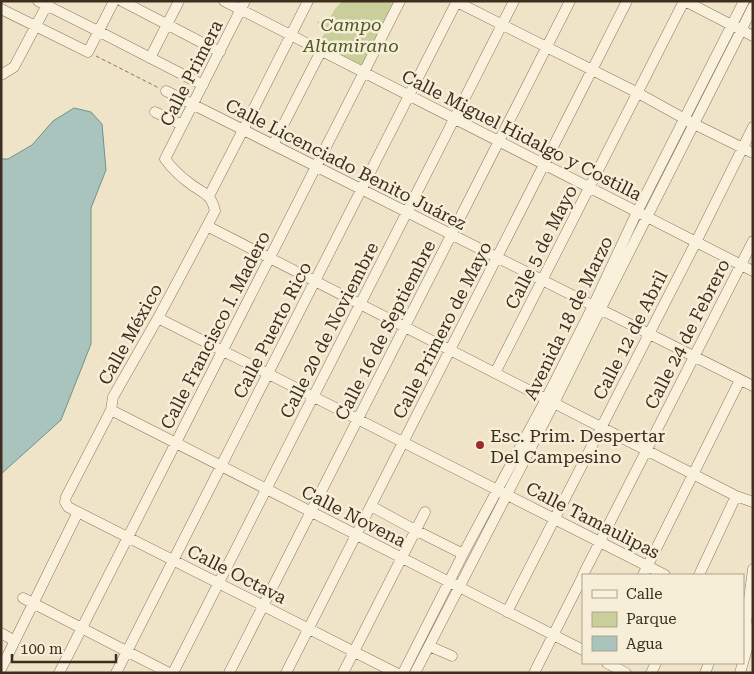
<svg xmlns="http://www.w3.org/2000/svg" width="754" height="674" font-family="'Roboto Serif',serif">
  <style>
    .green { fill: #c9cf9b }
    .water { fill: #a9c4bc; stroke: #6f938a }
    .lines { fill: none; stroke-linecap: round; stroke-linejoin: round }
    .minor-casing { stroke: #8d765c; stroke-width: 11 }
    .path { stroke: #8d765c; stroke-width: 1; stroke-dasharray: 4 2.5; stroke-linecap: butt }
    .minor { stroke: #faf1dc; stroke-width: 10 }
    .poi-dot { fill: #9e2a2b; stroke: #f7eed8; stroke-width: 2 }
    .labels { text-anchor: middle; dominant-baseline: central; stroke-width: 5; stroke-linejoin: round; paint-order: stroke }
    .park-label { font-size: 18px; font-style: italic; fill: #4d5a26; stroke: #f7eed8 }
    .street-label { font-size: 18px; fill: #3d2e20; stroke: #f7eed8 }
    .poi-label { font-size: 18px; fill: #3d2e20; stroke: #f7eed8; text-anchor: start }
  </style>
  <rect width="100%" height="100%" fill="#f0e4c8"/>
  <path class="green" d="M342 1H397L363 70 317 47 325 32 317 22 329 19 335 9Z"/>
  <path class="water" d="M74 108 91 112 102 124 106 170 91 208V344L61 420 1 474V159H8L32 145 53 121Z"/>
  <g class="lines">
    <defs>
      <path id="minor" d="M38 1 98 31 203 85
        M122 1 220 52
        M224 1 753 271
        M245 1 165 159C171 167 180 176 188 182 201 193 211 192 215 211L158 318 113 397 111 410 66 497 65 502 68 507 396 673
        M455 1 638 93 694 124 753 153
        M685 1 753 36
        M1 9 88 52 114 1
        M150 58 179 1
        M1 75 14 67 49 1
        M166 91 753 386
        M155 112 182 125
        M273 145 321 51
        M209 196 243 130 308 1
        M207 226 736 496 753 502
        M158 318 665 575
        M495 373 684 1
        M111 410 583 650
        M371 506 415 530 463 554
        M583 575 753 241
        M643 575 740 380
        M699 575 736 496
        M23 598 169 673
        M507 612 696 242 753 127
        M1 633 15 641
        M429 646 452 656
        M744 656 747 615 753 569
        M607 663 626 673
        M1 669 78 512
        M59 673 400 1
        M116 673 457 1
        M173 673 514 1
        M229 673 570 1
        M286 673 627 1
        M343 673 425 512
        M403 673 463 554 546 399 593 306 637 212 744 1
        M415 673 554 403 600 310 753 7
        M534 673 583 576
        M651 673 656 663
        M705 673 709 663
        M740 673 753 628"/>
    </defs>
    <use href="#minor" class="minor-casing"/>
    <path class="path" d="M96 56 159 88"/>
    <use href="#minor" class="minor"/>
  </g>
  <circle class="poi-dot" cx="480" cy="445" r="5"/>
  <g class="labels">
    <g class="park-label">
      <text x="351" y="24">Campo<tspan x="351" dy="21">Altamirano</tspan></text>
    </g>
    <g class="street-label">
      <text transform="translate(191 73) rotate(-63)">Calle Primera</text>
      <text transform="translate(522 135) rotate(27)">Calle Miguel Hidalgo y Costilla</text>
      <text transform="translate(346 164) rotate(27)">Calle Licenciado Benito Juárez</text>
      <text transform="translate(541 247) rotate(-63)">Calle 5 de Mayo</text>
      <text transform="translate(568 318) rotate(-64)">Avenida 18 de Marzo</text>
      <text transform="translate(215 330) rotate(-63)">Calle Francisco I. Madero</text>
      <text transform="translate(272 330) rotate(-63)">Calle Puerto Rico</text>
      <text transform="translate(329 330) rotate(-63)">Calle 20 de Noviembre</text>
      <text transform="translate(385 330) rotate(-63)">Calle 16 de Septiembre</text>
      <text transform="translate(442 330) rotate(-63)">Calle Primero de Mayo</text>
      <text transform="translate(130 334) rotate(-61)">Calle México</text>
      <text transform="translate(687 334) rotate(-63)">Calle 24 de Febrero</text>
      <text transform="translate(630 335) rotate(-63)">Calle 12 de Abril</text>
      <text transform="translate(354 516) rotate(27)">Calle Novena</text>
      <text transform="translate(593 520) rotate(27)">Calle Tamaulipas</text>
      <text transform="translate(237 574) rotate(27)">Calle Octava</text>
    </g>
    <g class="poi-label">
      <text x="490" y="435">Esc. Prim. Despertar<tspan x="490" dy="21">Del Campesino</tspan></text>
    </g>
  </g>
  <rect width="754" height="674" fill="none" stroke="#3d2e20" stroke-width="5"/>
  <rect x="582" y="574" width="162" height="90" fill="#f7eed8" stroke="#ada18e"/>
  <rect x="592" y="590" width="25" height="8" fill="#faf1dc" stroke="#ada18e"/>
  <text x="626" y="599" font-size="15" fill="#3d2e20">Calle</text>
  <rect x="592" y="612" width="25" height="15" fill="#c9cf9b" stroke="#ada18e"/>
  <text x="626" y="624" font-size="15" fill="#3d2e20">Parque</text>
  <rect x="592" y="636" width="25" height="15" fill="#a9c4bc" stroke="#ada18e"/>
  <text x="626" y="649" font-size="15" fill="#3d2e20">Agua</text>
  <path d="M12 654v8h104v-8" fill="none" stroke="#3d2e20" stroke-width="2.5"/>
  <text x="20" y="654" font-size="15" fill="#3d2e20" stroke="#f7eed8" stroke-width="4" paint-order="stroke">100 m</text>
</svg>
